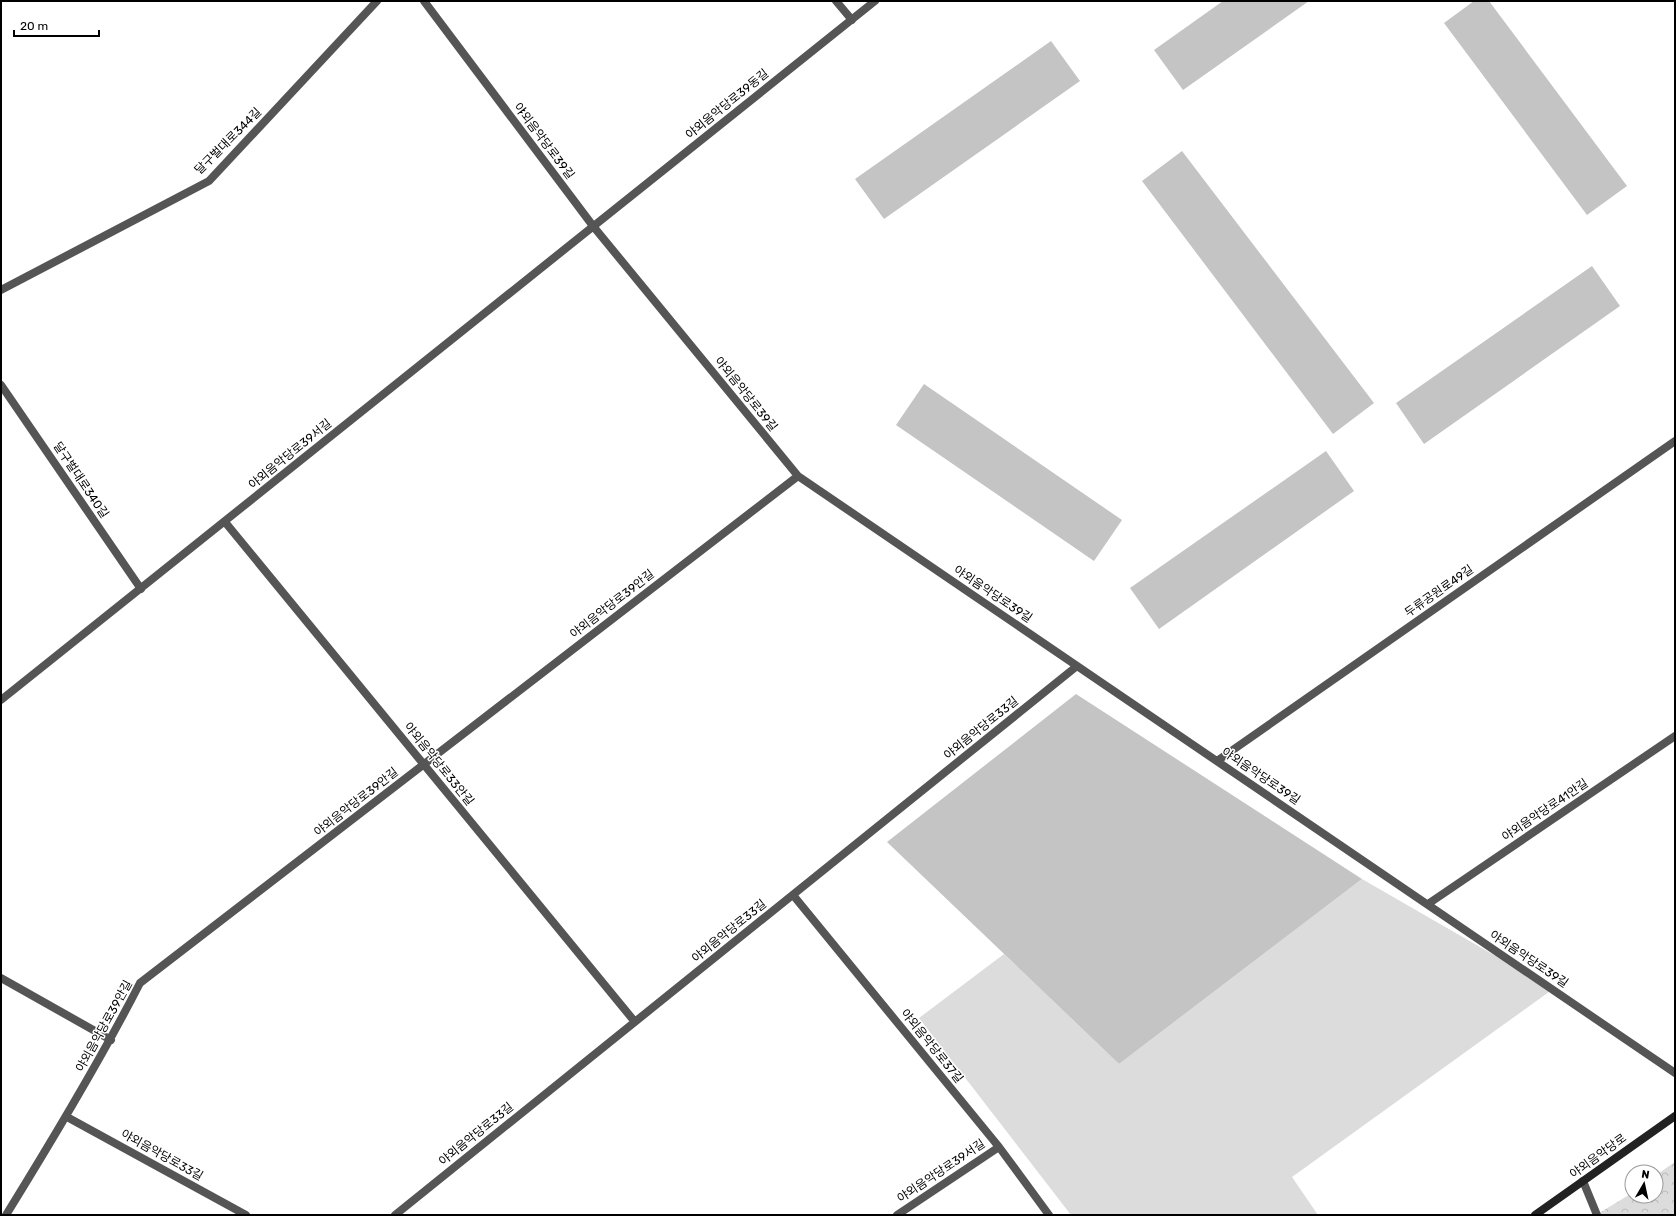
<svg xmlns="http://www.w3.org/2000/svg" width="1676" height="1216" font-family="Rubik,'Noto Sans KR',sans-serif">
  <style>
    .park { fill: url(#park-crowns) }
    .pitch { fill: #dcdcdc }
    .building { fill: #c4c4c4 }
    .lines { fill: none; stroke-linecap: round; stroke-linejoin: round }
    .service { stroke: #555; stroke-width: 8 }
    .minor { stroke: #555; stroke-width: 8 }
    .secondary { stroke: #222; stroke-width: 8 }
    .labels { text-anchor: middle; dominant-baseline: central; stroke-width: 3; stroke-linejoin: round; paint-order: stroke }
    .street-label { font-size: 12px; fill: #000; stroke: #fff }
  </style>
  <defs>
    <pattern id="park-crowns" width="20" height="18" patternUnits="userSpaceOnUse"><rect width="20" height="18" fill="#dcdcdc"/><path d="M2 6a3 3 0 1 1 6 0M12 15a3 3 0 1 1 6 0" fill="none" stroke="#bbb"/></pattern>
  </defs>
  <rect width="100%" height="100%" fill="#fff"/>
  <path class="park" d="M1675 1162V1215H1596L1632 1193V1196H1656V1175Z"/>
  <path class="pitch" d="M1362 879 1553 989 1292 1177 1318 1215H1071L919 1018 1004 954 1119 1064Z"/>
  <path class="building" d="M1223 1H1309L1183 90 1154 50Z
    M1474 1H1489L1627 186 1587 215 1444 23Z
    M1051 41 1080 81 884 219 855 179Z
    M1182 151 1374 403 1333 434 1142 181Z
    M1592 266 1620 306 1424 444 1396 403Z
    M924 384 1122 520 1094 561 896 425Z
    M1326 451 1354 491 1159 629 1130 588Z
    M1076 694 1362 879 1119 1064 887 842Z"/>
  <g class="lines">
    <path class="service" d="M1583 1181 1597 1215"/>
    <path class="minor" d="M424 1 593 226 798 476 1675 1073
      M836 1 852 20
      M1 290 209 181 377 1
      M1 385 141 589
      M225 522 635 1022
      M1 700 875 1
      M1217 761 1675 441
      M793 895 999 1147 1049 1215
      M1428 904 1675 736
      M1 978 111 1040
      M67 1117 246 1215
      M6 1215C53 1139 99 1063 140 983L798 476
      M395 1215 1077 666
      M897 1215 999 1147"/>
    <path class="secondary" d="M1535 1215 1675 1116"/>
  </g>
  <g class="labels">
    <g class="street-label">
      <text transform="translate(727 104) rotate(-39)">야외음악당로39동길</text>
      <text transform="translate(228 141) rotate(-45)">달구벌대로344길</text>
      <text transform="translate(544 141) rotate(53)">야외음악당로39길</text>
      <text transform="translate(746 394) rotate(51)">야외음악당로39길</text>
      <text transform="translate(290 454) rotate(-39)">야외음악당로39서길</text>
      <text transform="translate(81 480) rotate(56)">달구벌대로340길</text>
      <text transform="translate(1439 591) rotate(-35)">두류공원로49길</text>
      <text transform="translate(993 594) rotate(34)">야외음악당로39길</text>
      <text transform="translate(612 604) rotate(-38)">야외음악당로39안길</text>
      <text transform="translate(981 728) rotate(-39)">야외음악당로33길</text>
      <text transform="translate(439 764) rotate(51)">야외음악당로33안길</text>
      <text transform="translate(1261 776) rotate(34)">야외음악당로39길</text>
      <text transform="translate(356 802) rotate(-38)">야외음악당로39안길</text>
      <text transform="translate(1545 810) rotate(-34)">야외음악당로41안길</text>
      <text transform="translate(729 931) rotate(-39)">야외음악당로33길</text>
      <text transform="translate(1529 959) rotate(34)">야외음악당로39길</text>
      <text transform="translate(104 1026) rotate(-61)">야외음악당로39안길</text>
      <text transform="translate(932 1046) rotate(51)">야외음악당로37길</text>
      <text transform="translate(476 1134) rotate(-39)">야외음악당로33길</text>
      <text transform="translate(162 1155) rotate(29)">야외음악당로33길</text>
      <text transform="translate(1598 1156) rotate(-36)">야외음악당로</text>
      <text transform="translate(941 1171) rotate(-34)">야외음악당로39서길</text>
    </g>
  </g>
  <rect width="1676" height="1216" fill="none" stroke="#000000" stroke-width="4"/>
  <g transform="translate(1644 1184) rotate(9)"><circle r="19" fill="#ffffff" stroke="#999999"/>
  <path d="M0-3L7 15L0 10L-7 15Z" fill="#000000"/>
  <text y="-6" font-size="11" font-weight="bold" text-anchor="middle" fill="#000000">N</text>
  </g>
  <path d="M14 30v6h85v-6" fill="none" stroke="#000000" stroke-width="2"/>
  <text x="20" y="30" font-size="12" fill="#000000" stroke="#ffffff" stroke-width="3" paint-order="stroke">20 m</text>
</svg>
